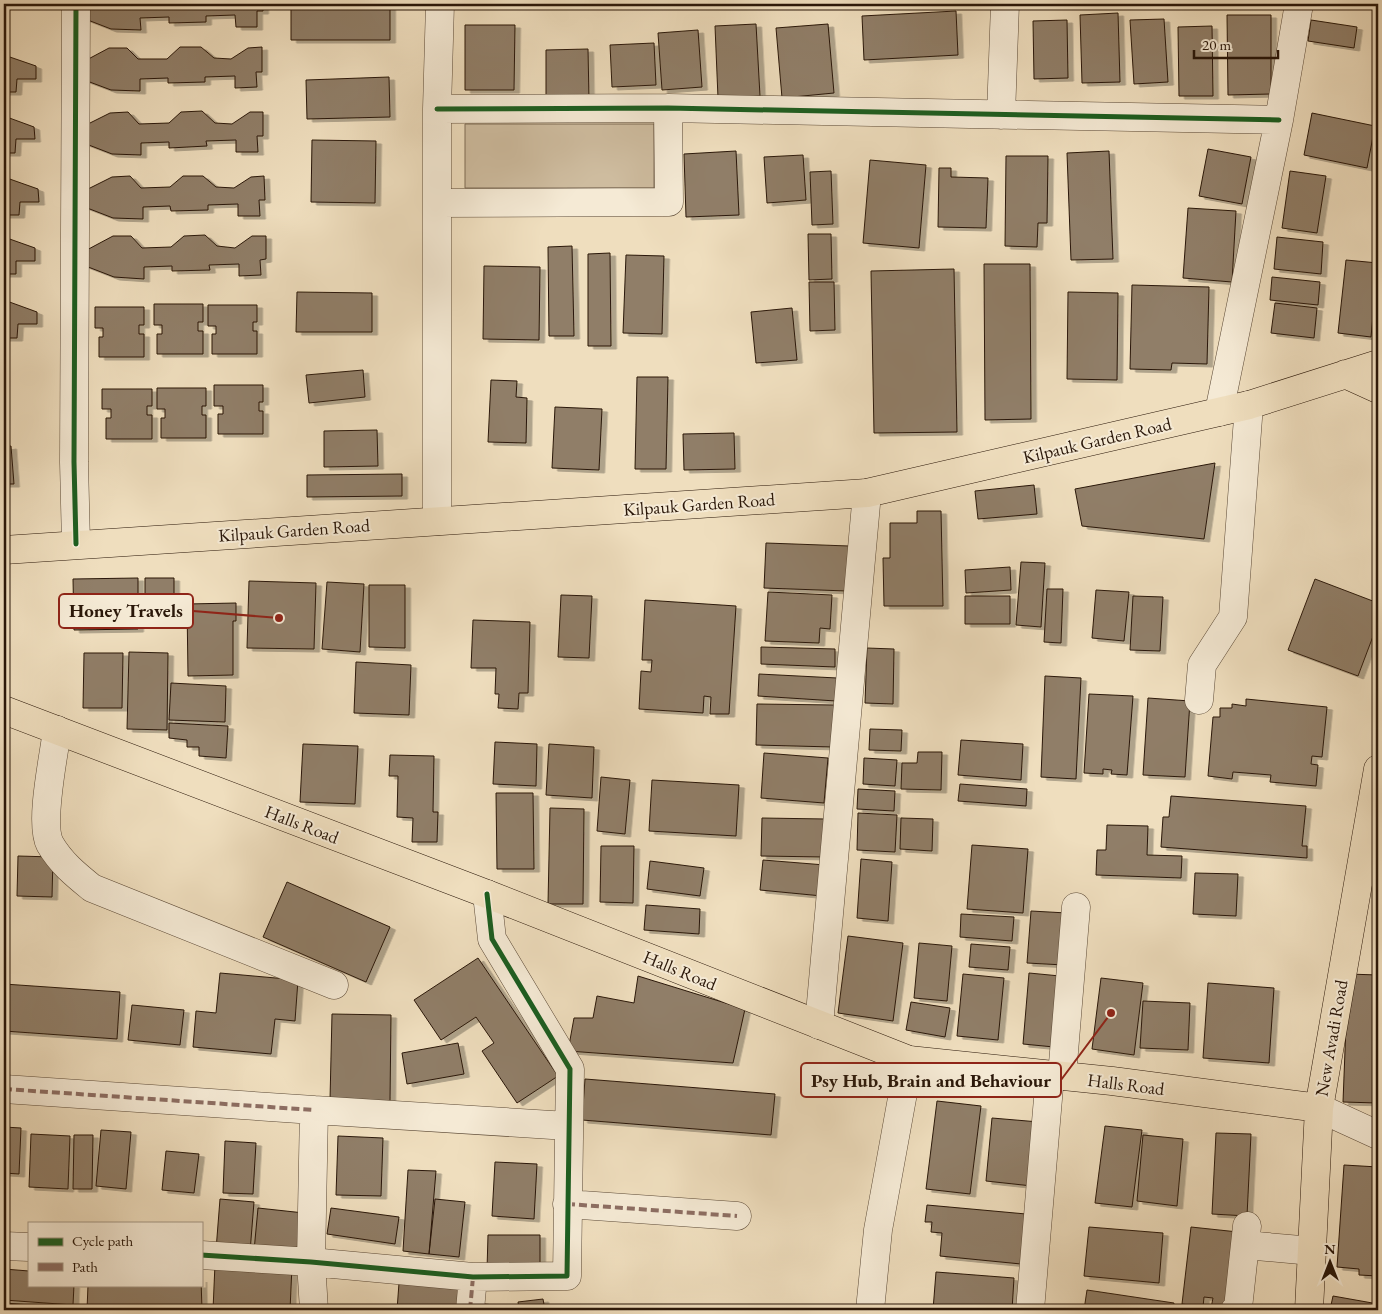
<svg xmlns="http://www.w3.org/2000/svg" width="1382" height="1314" font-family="'EB Garamond',serif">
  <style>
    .green { fill: #cebc9f; stroke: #7c6a54 }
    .building { fill: #907e67; stroke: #2a1709; filter: url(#shadow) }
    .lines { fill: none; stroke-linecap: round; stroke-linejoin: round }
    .minor-casing { stroke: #5b4936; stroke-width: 29 }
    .major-casing { stroke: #2a1709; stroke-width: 29 }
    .minor { stroke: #f5ead5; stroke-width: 28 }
    .major { stroke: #efdebe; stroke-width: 28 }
    .quiet { stroke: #8d6e63; stroke-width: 4; stroke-dasharray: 8 4; stroke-linecap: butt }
    .cycleway-casing { stroke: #f5ead5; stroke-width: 8 }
    .cycleway { stroke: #1b5e20; stroke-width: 5 }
    .labels { text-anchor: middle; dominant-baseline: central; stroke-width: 4; stroke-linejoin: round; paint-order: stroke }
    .street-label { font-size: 18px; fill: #2a1709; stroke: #f5ead5 }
    .leader { fill: none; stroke: #8f2418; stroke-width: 2 }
    .callout-dot { fill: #8f2418; stroke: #f5ead5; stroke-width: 2 }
    .callout { fill: #f5ead5; stroke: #8f2418; stroke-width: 2 }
    .callout-label { font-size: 19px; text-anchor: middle; font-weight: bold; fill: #2a1709 }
  </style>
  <defs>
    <filter id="shadow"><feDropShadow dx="5.5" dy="3" stdDeviation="0" flood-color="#0004"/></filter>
  </defs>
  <rect width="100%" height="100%" fill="#efdebe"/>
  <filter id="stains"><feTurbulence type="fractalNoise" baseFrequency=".004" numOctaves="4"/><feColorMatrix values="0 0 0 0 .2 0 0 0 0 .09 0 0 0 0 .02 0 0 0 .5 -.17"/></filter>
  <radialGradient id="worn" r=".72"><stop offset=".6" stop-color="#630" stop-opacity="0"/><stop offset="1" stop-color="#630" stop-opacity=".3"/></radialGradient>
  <path class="green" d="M465 124H654V188H465Z"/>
  <path class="building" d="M80 4H263V11H257V27H236L235 15 206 16V22L169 23V17L140 18 141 30 111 29 80 17Z
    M291 4H390V40H291Z
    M956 11 958 55 864 60 862 16Z
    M1118 13 1120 82 1082 83 1080 15Z
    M1227 15H1271V94L1228 95Z
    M1164 19 1168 82 1134 84 1130 20Z
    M1067 20 1068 78 1034 79 1033 21Z
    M1311 20 1357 27 1354 48 1308 41Z
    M756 24 760 96 718 98 715 26Z
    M828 24 834 93 782 98 776 28Z
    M465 25H515L514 90H465Z
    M1212 26 1213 96H1179L1178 27Z
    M698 30 702 87 662 90 658 33Z
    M654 43 656 85 612 87 610 45Z
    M180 47H201L214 58 231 59 248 48 262 47V72H256L257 87 235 88V76L205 77V82L168 83V78L140 79V91L111 90 79 78V64L109 48H127L138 59H167Z
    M588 49 589 100 546 101V50Z
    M4 55 36 66V79H17L16 92H4Z
    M389 77 390 117 307 119 306 80Z
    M202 111 215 123 232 124 250 112H263V136H257L258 152H236V140L206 141 207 146 169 148V142L141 143V155L112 154 81 142 80 128 110 113 128 112 139 124 169 123 181 112Z
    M1312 113 1375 126 1367 168 1304 155Z
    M4 116 34 127 35 139H16L15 153H4Z
    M312 140 376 141 375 203 311 202Z
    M1208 149 1251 157 1242 204 1199 196Z
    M736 151 739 215 686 217 684 154Z
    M1109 151 1113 259 1071 260 1067 153Z
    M803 155 806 200 767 203 764 157Z
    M1006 156H1048L1047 223H1038L1037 247 1005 246Z
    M870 160 926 165 919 248 863 243Z
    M939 168H951V177L988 178 986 228 938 227Z
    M831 171 833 224 812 225 810 172Z
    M1290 171 1326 176 1317 233 1282 228Z
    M130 176 141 188 170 187 183 176H203L216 187 234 188 251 177 264 176 265 200H259L260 216H238V204L208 205V210L171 211 170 206 143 207V219L113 218 82 206V192L112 177Z
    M4 177 38 189 39 202H20L19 215H4Z
    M1188 208 1236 211 1232 282 1183 278Z
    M808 234H831L832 279 809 280Z
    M205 235 217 246 235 248 252 236H266V259L260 260 261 275 239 276V264L209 265 210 270 172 271V266L144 267V279L114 277 83 265V252L113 236H131L142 248 171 247 184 236Z
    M4 237 35 248V261H16V274H4Z
    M1277 237 1323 242 1321 274 1274 269Z
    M572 246 574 336H549L548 247Z
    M610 253 611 346H588V254Z
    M626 255 664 256 662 334 623 333Z
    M1346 260 1378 263 1371 337 1338 333Z
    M984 264H1030L1031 419 985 420Z
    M484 266 540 267 539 340 483 339Z
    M954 269 957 432 874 433 871 271Z
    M1272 277 1320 282 1318 305 1270 300Z
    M809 282H834L835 330 810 331Z
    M1132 285 1209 287 1207 364 1172 363 1171 370 1130 369Z
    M297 292 372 293V332H296Z
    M1068 292 1118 293 1117 380 1067 379Z
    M4 300 37 312V324H18L17 338H4Z
    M1275 303 1317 308 1314 338 1271 333Z
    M154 304H203V322H198V331H203V354H157V334H162V325H154Z
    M208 305H257V322H253V331H257V354H212V334H216V326H208Z
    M95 307H144V325H139V334H144V357H99V337H103V328H95Z
    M792 308 797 360 756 363 751 312Z
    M363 370 365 397 309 403 306 375Z
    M637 377H668L666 469H635Z
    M491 380 517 381 516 397 527 398 526 443 488 442Z
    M214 385H263V402H259V411H263V434H218V414H223V406H214Z
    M157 388H206V406H202V415H206V438H161V418H165V409H157Z
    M102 389H152V406H147V415H152V439H106V418H111V409H102Z
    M555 407 602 409 599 470 552 468Z
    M377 430 378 466 324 467V431Z
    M734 433 735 469 684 470 683 434Z
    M11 446 14 484H4V447Z
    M1215 463 1204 539 1082 526 1075 489Z
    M402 474V496L307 497V475Z
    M1034 485 1037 514 978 519 975 491Z
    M917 511H941L943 606H884L883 558H890V523H917Z
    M766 543 849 546 847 591 764 588Z
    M1021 562 1045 563 1041 627 1016 625Z
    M1010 567 1011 590 966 593 965 570Z
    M138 578V629L74 630 73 579Z
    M145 578H174V620H145Z
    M1315 579 1378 603V623L1358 676 1288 650Z
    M249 581 316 583 314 649 247 648Z
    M327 582 364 584 360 652 322 649Z
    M369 585H405V648L369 647Z
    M1047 589H1063L1061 643 1044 642Z
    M1096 590 1129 592 1124 641 1092 638Z
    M768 592 832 595 830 629 820 628 819 643 765 641Z
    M561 595 592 596 589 658 558 657Z
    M965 596H1010V624H965Z
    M1133 596 1163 597 1160 651 1130 650Z
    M645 600 736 606 729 714H710L711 697 704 696 703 713 639 709 641 671 651 672 652 660H642Z
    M236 603V621H233V675L188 676 187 604Z
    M473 620 530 622 528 693H519L518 709 498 708 499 694H495L496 668H471Z
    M761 647 835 649V667L761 664Z
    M867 648 894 649 893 704 865 703Z
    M129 652 168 653 167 730 127 729Z
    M84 653H123L122 708H83Z
    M356 662 411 665 409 715 354 713Z
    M759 674 837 678 836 701 758 696Z
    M1045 676 1081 678 1076 779 1041 777Z
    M171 683 226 686 225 722 169 720Z
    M1089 694 1133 696 1127 775 1111 774 1112 770 1103 769V774L1084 773Z
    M1148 698 1190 701 1185 777 1143 775Z
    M1246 699 1327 707 1322 757 1312 756 1311 764 1318 765 1316 786 1270 782 1271 775 1233 772 1232 779 1208 776 1213 717H1220V708H1232V704L1246 706Z
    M757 704 834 705 833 747 756 745Z
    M169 723 228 726 226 758 199 756V747H187V740L169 738Z
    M870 729 902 730 901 751 869 750Z
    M961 740 1023 744 1021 780 958 775Z
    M495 742 537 744 536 786 493 784Z
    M303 744 358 746 355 804 300 802Z
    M549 744 594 747 592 798 546 795Z
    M918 752H942L941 790 901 789 902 763H917Z
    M764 753 828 758 824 803 761 798Z
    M390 755 434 756 433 812H438L437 842H412L413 818 397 817 398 776H389Z
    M864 758 897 760 895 786 863 784Z
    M601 777 630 780 625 834 597 831Z
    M652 780 739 785 736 836 649 831Z
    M960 784 1027 789 1026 806 958 801Z
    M858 789 895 791 894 811 857 809Z
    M496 793H533L534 869H497Z
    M1171 796 1306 806 1302 846H1307V858L1161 847 1163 817H1169Z
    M550 808 584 809 583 904H548Z
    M858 813 897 815 895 852 857 850Z
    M762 818 826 819 825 857 761 856Z
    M901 818 933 819 932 851 900 849Z
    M1107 825 1148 826 1147 855 1182 856 1181 878 1096 875 1097 850H1106Z
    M972 845 1028 849 1023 913 967 909Z
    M601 846H634L633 903 600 902Z
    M18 856 53 857 52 897 17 896Z
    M861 859 892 862 888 921 857 918Z
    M763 860 825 865 822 896 760 890Z
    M650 861 704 868 700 896 647 889Z
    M1195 873 1238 874 1236 916 1193 914Z
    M287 882 390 927 366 982 263 937Z
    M646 905 700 909 699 934 644 930Z
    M1031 911 1067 913 1064 965 1027 963Z
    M961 914 1014 917 1012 941 960 937Z
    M848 936 903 943 893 1021 838 1013Z
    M919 943 952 946 947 1001 914 998Z
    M971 944 1010 947 1008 970 969 967Z
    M478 958 558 1076 517 1103 482 1051 494 1043 476 1017 441 1040 414 1000Z
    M220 973 298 980 295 1021 275 1019 271 1054 193 1047 196 1011 216 1013Z
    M1029 973 1060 976 1054 1047 1023 1044Z
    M963 974 1004 978 998 1040 957 1036Z
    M1348 974 1378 975V1103L1343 1102Z
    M638 976 745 1009 733 1063 568 1051 574 1018H593L597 996 634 1003Z
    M1101 978 1143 983 1134 1055 1092 1049Z
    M1208 983 1274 988 1269 1063 1203 1058Z
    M4 984 120 992 117 1039 4 1031Z
    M1143 1001 1190 1003 1188 1050 1140 1048Z
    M911 1002 950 1008 945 1037 906 1030Z
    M132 1005 184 1010 180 1045 128 1040Z
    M332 1014 391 1015 390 1101 330 1100Z
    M458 1043 464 1074 407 1084 402 1053Z
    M585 1079 775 1094 771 1135 582 1120Z
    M937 1101 981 1106 970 1194 926 1189Z
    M992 1118 1039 1122 1032 1186 986 1181Z
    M1105 1126 1142 1130 1132 1207 1095 1203Z
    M4 1127 21 1128 19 1174 4 1173Z
    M101 1130 131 1132 126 1189 96 1186Z
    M1216 1133 1251 1134 1247 1216 1212 1214Z
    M31 1134 70 1136 68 1189 29 1187Z
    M74 1135H93L92 1189H73Z
    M1143 1135 1183 1139 1177 1206 1137 1201Z
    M338 1136 383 1138 381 1196 336 1195Z
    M225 1141 256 1143 253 1194 223 1193Z
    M166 1151 199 1154 194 1193 162 1190Z
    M495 1162 537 1164 534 1219 492 1216Z
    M1344 1165 1378 1167V1276L1359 1275V1269L1337 1267Z
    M408 1170 436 1171 429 1254 403 1251Z
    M220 1199 254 1202 250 1252 216 1250Z
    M435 1199 465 1202 459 1257 429 1254Z
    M927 1205 1026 1214 1021 1264 940 1256 942 1233 931 1232 932 1222H925Z
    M258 1208 304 1213 300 1255 254 1251Z
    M331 1208 399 1217 395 1244 327 1234Z
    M1089 1227 1163 1233 1159 1283 1084 1276Z
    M1191 1227 1238 1232 1228 1310 1211 1308 1213 1298 1204 1297 1203 1307 1182 1304Z
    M488 1235H540V1271L487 1270Z
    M215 1264 292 1266 290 1310H213Z
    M4 1269 29 1271V1285H74L73 1305 4 1300Z
    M936 1272 1014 1278 1012 1310H933Z
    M201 1279 202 1310H87L88 1285H201Z
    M399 1283 460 1288 458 1310H397Z
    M1087 1290 1174 1303 1173 1310H1084Z
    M1333 1296 1378 1304V1310H1330Z
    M543 1299 545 1310H519L518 1302Z
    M4 1303 71 1308V1310H4Z
    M484 1304 506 1306 505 1310H484Z"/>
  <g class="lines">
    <defs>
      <path id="minor" d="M76 4 74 462 76 544
        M437 109 668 108 1279 120
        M1001 115 1005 4
        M437 203 669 202 668 108
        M1219 412 1279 120 1299 4
        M437 521V109L440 4
        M1199 700 1202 665 1233 617 1249 405
        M57 730C54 756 39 823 50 844 61 863 76 875 92 888L334 985
        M819 1025 867 493
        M1062 1076 1076 907
        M4 1089 314 1110
        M1319 1108 1378 1135
        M567 1204 737 1216
        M1245 1245 1312 1251
        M4 1246 29 1247
        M201 1255 311 1262 473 1277 567 1276 570 1069 492 939 487 894
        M314 1310 311 1262 314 1110 568 1126
        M470 1310 473 1277
        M870 1310 878 1230 909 1060
        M1030 1310 1050 1075
        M1235 1310 1238 1308 1247 1226"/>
      <path id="major" d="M1345 374 1378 389
        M4 550 867 493 1249 405 1378 364
        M4 710 487 894 909 1060 1112 1081 1319 1108
        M1309 1310 1319 1108 1378 769"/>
    </defs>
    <use href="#minor" class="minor-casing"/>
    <use href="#major" class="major-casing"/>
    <use href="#minor" class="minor"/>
    <use href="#major" class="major"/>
    <path class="quiet" d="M4 1089 314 1110
      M567 1204 737 1216
      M470 1310 473 1277"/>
    <defs>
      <path id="cycleway" d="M76 4 74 462 76 544
        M437 109 668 108 1279 120
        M201 1255 311 1262 473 1277 567 1276 570 1069 492 939 487 894"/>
    </defs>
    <use href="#cycleway" class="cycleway-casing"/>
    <use href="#cycleway" class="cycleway"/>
  </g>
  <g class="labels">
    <g class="street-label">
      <text transform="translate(1097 440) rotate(-13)">Kilpauk Garden Road</text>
      <text transform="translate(699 504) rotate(-4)">Kilpauk Garden Road</text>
      <text transform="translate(294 530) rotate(-4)">Kilpauk Garden Road</text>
      <text transform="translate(302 824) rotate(21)">Halls Road</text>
      <text transform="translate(680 970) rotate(22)">Halls Road</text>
      <text transform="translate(1331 1038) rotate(-80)">New Avadi Road</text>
      <text transform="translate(1126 1084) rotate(7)">Halls Road</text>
    </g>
  </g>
  <path class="leader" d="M279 618L193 611M1111 1013L1061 1080"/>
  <g class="callout-dot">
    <circle cx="279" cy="618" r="5"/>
    <circle cx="1111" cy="1013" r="5"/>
  </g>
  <g class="callout">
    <rect x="59" y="594" width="134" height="34" rx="5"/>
    <rect x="801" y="1063" width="260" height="34" rx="5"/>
  </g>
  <g class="callout-label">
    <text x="126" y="617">Honey Travels</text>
    <text x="931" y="1087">Psy Hub, Brain and Behaviour</text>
  </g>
  <rect width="1382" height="1314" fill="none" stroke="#efdebe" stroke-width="20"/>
  <rect x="5" y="5" width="1372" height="1304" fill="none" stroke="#2a1709" stroke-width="2.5"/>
  <rect x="10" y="10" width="1362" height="1294" fill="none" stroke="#2a1709"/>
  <rect x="28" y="1222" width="175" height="65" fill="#f5ead5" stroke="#a49683"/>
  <rect x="38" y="1238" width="25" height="8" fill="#1b5e20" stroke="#a49683"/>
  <text x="72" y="1246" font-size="15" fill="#2a1709">Cycle path</text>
  <rect x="38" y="1263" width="25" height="8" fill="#8d6e63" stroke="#a49683"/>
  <text x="72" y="1272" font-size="15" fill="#2a1709">Path</text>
  <g transform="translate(1330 1262)" stroke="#f5ead5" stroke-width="4" paint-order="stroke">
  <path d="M0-4L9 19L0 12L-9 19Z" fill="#2a1709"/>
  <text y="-8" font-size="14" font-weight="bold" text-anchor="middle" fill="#2a1709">N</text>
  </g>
  <path d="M1194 50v8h84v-8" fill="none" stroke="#2a1709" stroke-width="2.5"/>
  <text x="1202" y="50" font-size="15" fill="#2a1709" stroke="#f5ead5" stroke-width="4" paint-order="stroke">20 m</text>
  <rect width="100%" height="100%" filter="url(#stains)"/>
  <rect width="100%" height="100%" fill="url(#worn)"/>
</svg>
